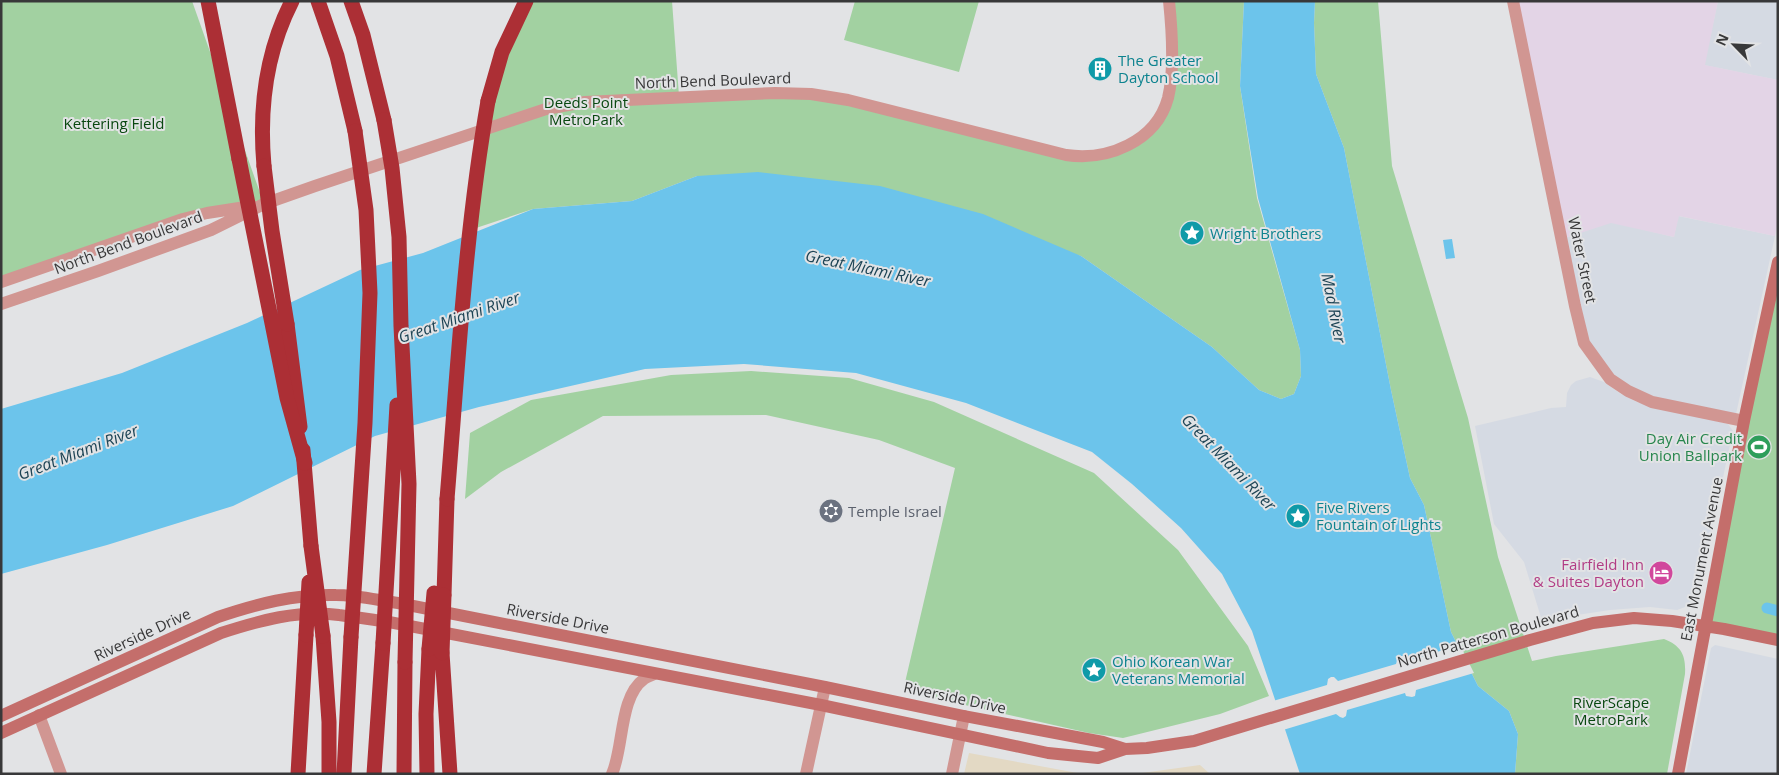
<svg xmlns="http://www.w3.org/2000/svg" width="1779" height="775" font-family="'Open Sans',sans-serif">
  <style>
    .built { fill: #d5dae3 }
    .industrial { fill: #e3d4e6 }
    .education { fill: #e3d9c4 }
    .green { fill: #a2d1a1 }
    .water { fill: #6cc4eb }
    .pier { fill: #e2e3e5 }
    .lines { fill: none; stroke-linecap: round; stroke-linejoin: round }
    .canal { stroke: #6cc4eb; stroke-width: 11 }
    .minor { stroke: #d19692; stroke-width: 12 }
    .secondary { stroke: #c46e6b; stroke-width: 12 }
    .motorway { stroke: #ac2f35; stroke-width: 15 }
    .motorway-bridge { stroke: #ac2f35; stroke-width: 15 }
    .labels { text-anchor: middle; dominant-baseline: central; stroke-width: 4; stroke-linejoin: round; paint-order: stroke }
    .culture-label { font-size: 15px; fill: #0d838f; stroke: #e2e3e5; text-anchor: start }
    .street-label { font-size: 15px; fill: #383839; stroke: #e2e3e5 }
    .park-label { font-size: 15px; fill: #094810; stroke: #e2e3e5 }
    .leisure-label { font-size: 15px; fill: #27864d; stroke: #e2e3e5; text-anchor: end }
    .worship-label { font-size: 15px; fill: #5b616d; stroke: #e2e3e5; text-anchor: start }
    .hotel-label { font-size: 15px; fill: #b23c85; stroke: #e2e3e5; text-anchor: end }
    .water-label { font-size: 16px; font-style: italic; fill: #1d4455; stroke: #e2e3e5 }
  </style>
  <rect width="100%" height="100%" fill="#e2e3e5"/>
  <path class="built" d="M1718 1H1778V80L1704 65Z
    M1678 216 1775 236 1736 414 1656 397 1632 388 1613 375 1589 341 1565 238 1611 222 1674 237Z
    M1590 377 1604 382 1621 394 1637 402 1728 424 1733 431 1699 589 1694 601 1685 607 1677 610 1650 607 1610 610 1577 615 1543 624 1524 562 1494 524 1475 426 1551 408 1566 407 1567 393 1571 385 1576 381Z
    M1715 645 1778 659V774H1686L1711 648Z"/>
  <path class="industrial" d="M1518 1H1718L1705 65 1778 80V221L1775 236 1679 216 1674 237 1611 223 1565 238Z"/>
  <path class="education" d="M969 753 1083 774H964Z
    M1200 765 1210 774H1135Z"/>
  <path class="green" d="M1 1H192L264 204 207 213 1 282Z
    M532 1H672L679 96 811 94 1080 157 1137 140 1168 99 1169 1H1244L1240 86 1257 198 1300 350 1301 376 1294 394 1281 399 1259 390 1212 347 1081 256 697 176 632 201 533 209 470 230 503 50Z
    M855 1H979L959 72 844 40Z
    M1315 1H1378L1392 166 1468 418 1498 557 1532 661 1556 656 1664 639C1682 646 1686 656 1685 674L1667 774H1515L1518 734 1509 711 1478 686 1451 632 1424 505 1410 478 1391 390 1344 148 1316 74 1314 23Z
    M1778 268V641L1704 626Z
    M751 371 849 378 934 402 1094 473 1178 550 1248 646 1269 696 1220 714 1123 738 1089 733 903 691 955 468 879 440 766 415 603 416 501 472 465 499 470 433 531 400 671 375Z"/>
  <path class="water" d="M1244 1H1315L1314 23 1316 74 1344 148 1391 390 1410 478 1424 505 1451 632 1478 686 1509 711 1518 734 1515 774H1300L1252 631 1222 574 1181 528 1132 484 1092 452 966 403 856 373 744 364 645 369 479 407 375 436 233 506 107 545 1 574V409L122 373 247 323 360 270 423 253 533 209 632 201 697 176 758 172 880 186 983 214 1081 256 1212 347 1259 390 1281 399 1294 394 1301 376 1300 350 1258 198 1240 86Z
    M1452 239 1455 258 1446 259 1443 240Z"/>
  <path class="pier" d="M1460 645 1474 673 1416 690 1415 696 1412 697 1406 696 1405 693 1347 710 1346 716 1343 718 1340 717 1336 714 1283 730 1273 701 1327 685 1328 679 1331 677H1334L1338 681 1396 664 1398 657 1400 656H1403L1407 661Z"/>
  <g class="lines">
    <path class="canal" d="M1767 608 1778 611"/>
    <path class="minor" d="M1513 1 1575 306 1584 343 1610 379 1628 391 1652 402 1744 421
      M1 282 183 219 207 213 252 206
      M1 304 98 271 211 230 264 204 315 186 546 109 585 102 775 93 811 94 848 100 1066 155C1107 161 1156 142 1168 98 1175 69 1172 30 1169 1
      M39 715 61 774
      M612 774C624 747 619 697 644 679 646 677 651 676 654 674
      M806 774 825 687
      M952 774 964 716"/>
    <path class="secondary" d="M1 716 218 617C257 604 294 594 336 595 356 595 377 600 398 603L825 687 964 716 1103 742 1125 749
      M1 733 221 633C258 621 300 609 339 615 356 617 373 620 389 622L821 705 1048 753 1098 758 1125 749 1147 748 1194 741 1530 640 1593 623 1634 618 1672 621 1724 629 1778 640
      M1678 774 1744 421 1778 262"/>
    <path class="motorway" d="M208 1 239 159
      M318 1 337 56 355 131
      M351 1 363 35 384 120
      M488 101 502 52 526 1
      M264 166C259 110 266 52 292 1
      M287 324 300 427
      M303 450 311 546
      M444 595 447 499
      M323 636 329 722V774
      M442 653 450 774
      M298 774 306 635
      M344 774 351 637
      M374 774 383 643
      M404 774 405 662
      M427 774 426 714 429 649"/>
    <path class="motorway-bridge" d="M384 120 392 168 399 237 401 326 409 484 405 662
      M239 159 287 398 305 463
      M264 166 272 231 287 324
      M447 499C458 366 465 232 488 101
      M311 546 323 636
      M306 635 309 582
      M351 637 365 423 370 293 366 210 355 131
      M383 643 397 405
      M429 649 434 593
      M442 653 444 595"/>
  </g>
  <defs>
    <symbol id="building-disc" viewBox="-11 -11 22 22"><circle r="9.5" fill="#0f9aa8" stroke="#e2e3e5"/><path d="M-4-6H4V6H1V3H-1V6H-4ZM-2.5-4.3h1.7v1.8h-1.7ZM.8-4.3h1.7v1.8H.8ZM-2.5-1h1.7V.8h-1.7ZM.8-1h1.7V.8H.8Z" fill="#fff"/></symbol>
    <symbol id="sight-disc" viewBox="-11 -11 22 22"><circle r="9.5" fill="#0f9aa8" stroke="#e2e3e5"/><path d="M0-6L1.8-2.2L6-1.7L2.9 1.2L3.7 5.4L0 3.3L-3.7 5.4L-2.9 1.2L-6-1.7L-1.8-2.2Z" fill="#fff"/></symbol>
    <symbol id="stadium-disc" viewBox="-11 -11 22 22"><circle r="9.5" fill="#2e9e5b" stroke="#e2e3e5"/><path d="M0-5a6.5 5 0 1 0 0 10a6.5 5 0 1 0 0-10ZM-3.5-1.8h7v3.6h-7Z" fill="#fff"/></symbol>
    <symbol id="synagogue-disc" viewBox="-11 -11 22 22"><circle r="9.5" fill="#6b7280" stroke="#e2e3e5"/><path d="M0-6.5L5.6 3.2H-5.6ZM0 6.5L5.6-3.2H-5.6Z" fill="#fff"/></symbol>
    <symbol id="hotel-disc" viewBox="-11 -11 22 22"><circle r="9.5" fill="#d1479c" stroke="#e2e3e5"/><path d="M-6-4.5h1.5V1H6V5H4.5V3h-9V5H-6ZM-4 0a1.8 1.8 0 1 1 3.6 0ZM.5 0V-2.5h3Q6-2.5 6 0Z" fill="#fff"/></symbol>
  </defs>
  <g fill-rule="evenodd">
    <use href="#building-disc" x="1086" y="55" width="28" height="28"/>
    <use href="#sight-disc" x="1178" y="219" width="28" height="28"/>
    <use href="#stadium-disc" x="1745" y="433" width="28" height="28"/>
    <use href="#synagogue-disc" x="817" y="497" width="28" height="28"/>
    <use href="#sight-disc" x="1284" y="502" width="28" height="28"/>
    <use href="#hotel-disc" x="1647" y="559" width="28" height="28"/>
    <use href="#sight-disc" x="1080" y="656" width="28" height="28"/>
  </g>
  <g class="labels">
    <g class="culture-label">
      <text x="1118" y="60">The Greater<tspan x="1118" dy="17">Dayton School</tspan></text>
      <text x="1210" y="233">Wright Brothers</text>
      <text x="1316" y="507">Five Rivers<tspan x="1316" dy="17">Fountain of Lights</tspan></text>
      <text x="1112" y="661">Ohio Korean War<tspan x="1112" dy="17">Veterans Memorial</tspan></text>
    </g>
    <g class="street-label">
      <text transform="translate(713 80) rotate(-2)">North Bend Boulevard</text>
      <text transform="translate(128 242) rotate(-20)">North Bend Boulevard</text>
      <text transform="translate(1583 260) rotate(78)">Water Street</text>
      <text transform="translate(1701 559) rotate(-79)">East Monument Avenue</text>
      <text transform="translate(558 618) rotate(11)">Riverside Drive</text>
      <text transform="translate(142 634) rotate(-25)">Riverside Drive</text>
      <text transform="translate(1488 636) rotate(-16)">North Patterson Boulevard</text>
      <text transform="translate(955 697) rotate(12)">Riverside Drive</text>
    </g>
    <g class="park-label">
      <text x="586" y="102">Deeds Point<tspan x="586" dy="17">MetroPark</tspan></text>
      <text x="114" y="123">Kettering Field</text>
      <text x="1611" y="702">RiverScape<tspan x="1611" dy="17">MetroPark</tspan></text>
    </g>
    <g class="leisure-label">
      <text x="1742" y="438">Day Air Credit<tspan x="1742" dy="17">Union Ballpark</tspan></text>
    </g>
    <g class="worship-label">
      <text x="848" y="511">Temple Israel</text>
    </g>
    <g class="hotel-label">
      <text x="1644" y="564">Fairfield Inn<tspan x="1644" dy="17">&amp; Suites Dayton</tspan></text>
    </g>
    <g class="water-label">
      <text transform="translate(868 268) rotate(12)">Great Miami River</text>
      <text transform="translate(1334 308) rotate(79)">Mad River</text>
      <text transform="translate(459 317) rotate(-19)">Great Miami River</text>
      <text transform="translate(78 452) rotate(-21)">Great Miami River</text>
      <text transform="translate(1229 462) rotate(46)">Great Miami River</text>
    </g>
  </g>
  <rect width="1779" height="775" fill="none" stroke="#383839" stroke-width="5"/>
  <g transform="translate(1734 45) rotate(294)" stroke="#e2e3e5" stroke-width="4" paint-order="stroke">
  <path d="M0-4L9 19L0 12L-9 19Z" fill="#383839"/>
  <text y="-8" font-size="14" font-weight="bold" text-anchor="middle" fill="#383839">N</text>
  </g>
</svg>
